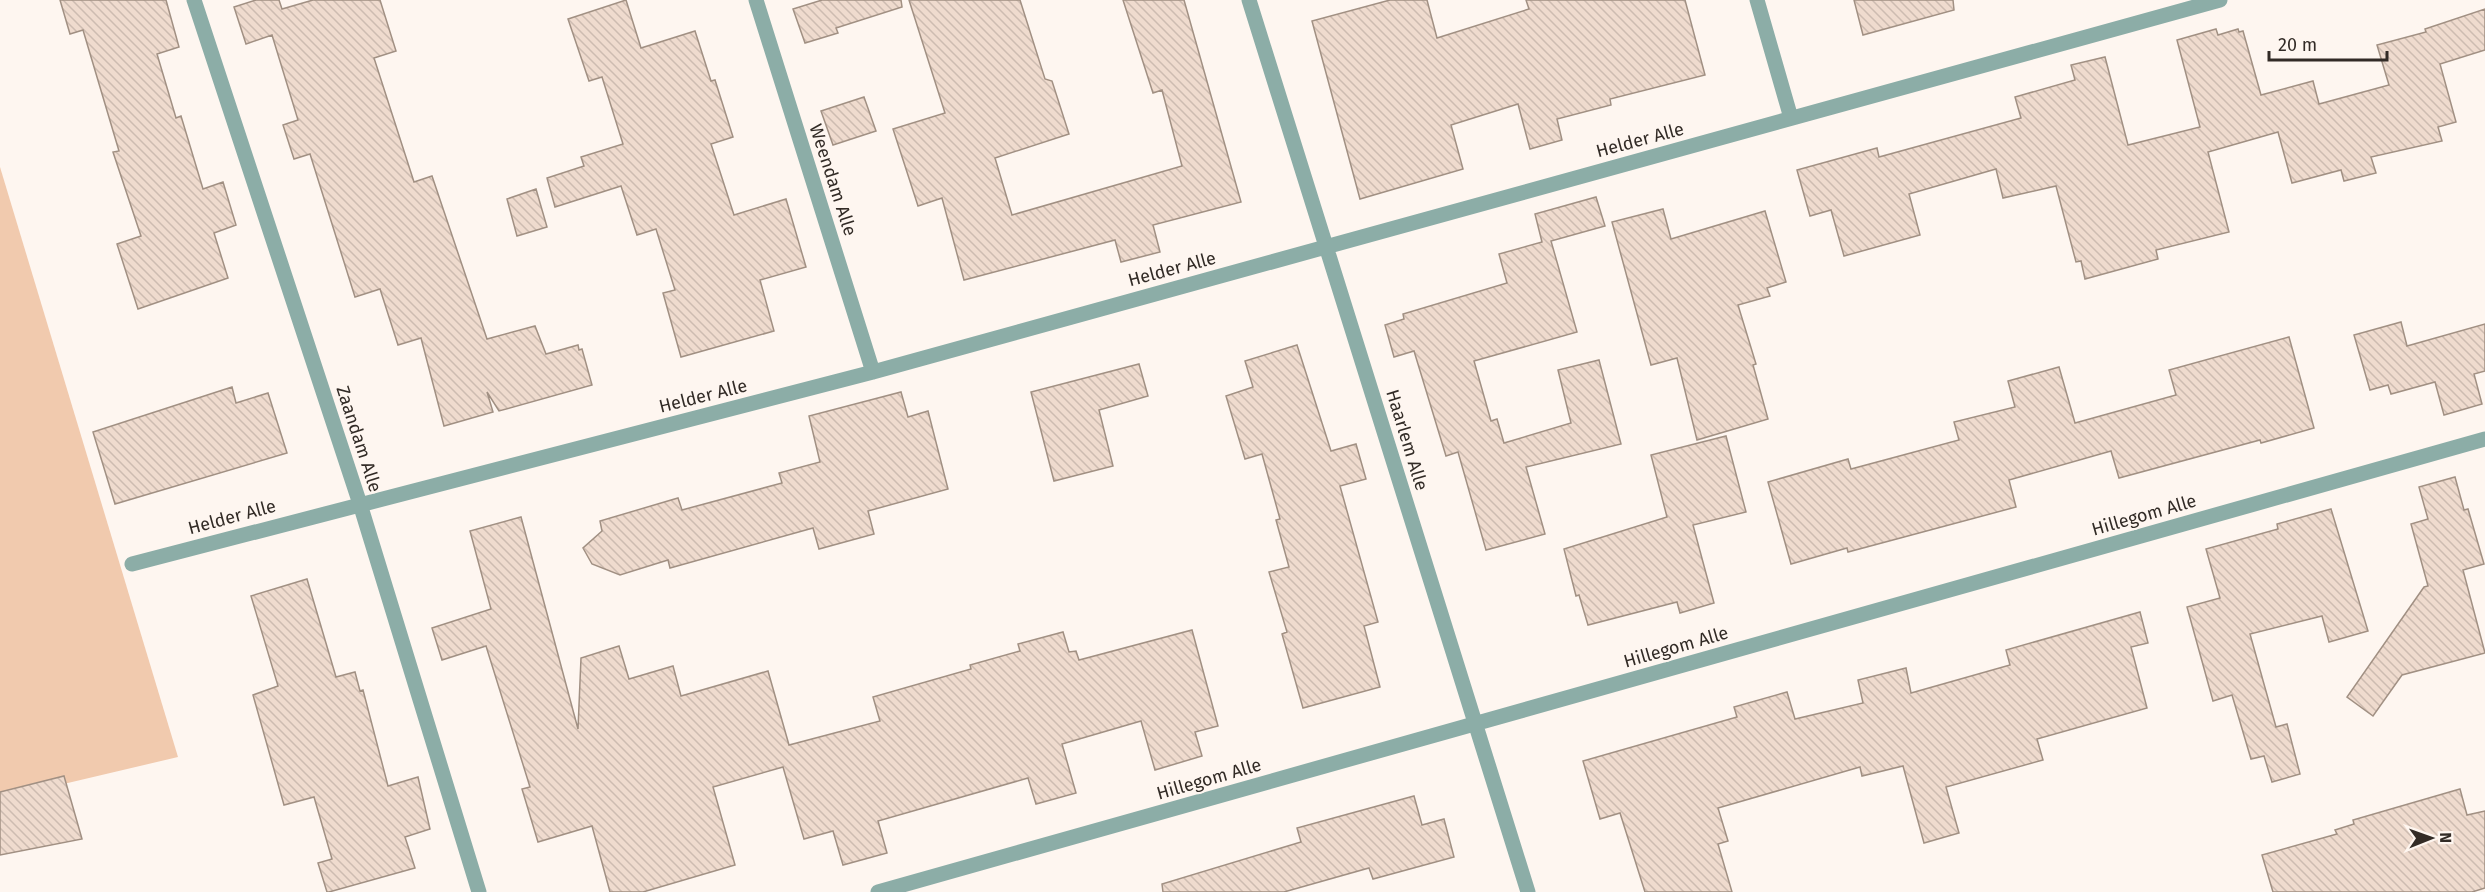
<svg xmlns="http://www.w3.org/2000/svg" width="2485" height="892" font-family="'Fira Sans',sans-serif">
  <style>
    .green { fill: #f1caae }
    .building { fill: url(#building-back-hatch); stroke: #a19083; stroke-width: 1.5 }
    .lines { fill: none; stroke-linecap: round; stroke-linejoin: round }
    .minor { stroke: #8cada7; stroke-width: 15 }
    .labels { text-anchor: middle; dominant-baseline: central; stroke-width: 4.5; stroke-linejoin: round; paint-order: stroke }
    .street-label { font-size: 18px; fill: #322b26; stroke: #fef6f0 }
  </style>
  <defs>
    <pattern id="building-back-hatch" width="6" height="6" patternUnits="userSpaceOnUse" patternTransform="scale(1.5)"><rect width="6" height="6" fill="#efdbce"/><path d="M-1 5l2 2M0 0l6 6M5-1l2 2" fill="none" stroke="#cdbcb1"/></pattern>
  </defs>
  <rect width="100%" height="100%" fill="#fef6f0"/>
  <path class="green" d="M0 167 178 757 0 799Z"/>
  <path class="building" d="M60 0H166L179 47 157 54 176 118 181 116 203 189 223 182 236 225 214 233 228 278 138 309 117 244 141 236 113 152 119 151 83 30 70 34Z
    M256 0H279L282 9 313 0H380L396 51 374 58 414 182 432 176 487 339 535 326 546 354 578 345 579 350 582 349 592 385 499 411 487 392 493 412 444 426 421 338 398 345 380 289 355 297 310 154 294 159 283 125 298 120 272 35 246 44 234 7Z
    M626 0 641 48 695 31 711 81 715 80 733 137 711 144 734 215 786 199 806 267 760 280 774 331 681 357 663 293 675 290 656 229 637 235 621 186 555 207 547 178 584 166 581 157 623 144 602 77 589 81 568 19Z
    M822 0H901L902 7 836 28 838 33 805 43 793 9Z
    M909 0H1020L1045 79 1052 81 1069 134 995 158 1012 215 1182 166 1162 90 1153 93 1123 0H1184L1241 202 1153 225 1160 252 1121 262 1115 240 964 280 942 198 918 206 893 129 945 113Z
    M1390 0H1427L1437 38 1529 9 1526 0H1685L1705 75 1610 99 1611 105 1557 119 1562 140 1530 149 1518 104 1451 125 1463 169 1360 199 1312 21Z
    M1854 0H1953L1954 10 1863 35Z
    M2485 9V50L2440 64 2456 122 2438 127 2442 141 2371 157 2376 173 2344 181 2341 170 2292 183 2278 132 2208 152 2229 232 2156 250 2158 259 2085 279 2081 261 2076 262 2056 186 2003 198 1996 169 1909 194 1920 235 1844 256 1831 210 1810 216 1797 170 1877 148 1879 157 2021 118 2015 97 2075 80 2071 65 2105 57 2128 145 2200 127 2177 40 2216 29 2218 35 2238 29 2239 32 2243 31 2261 95 2313 81 2319 104 2389 85 2377 45 2426 32 2425 29Z
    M864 97 876 131 833 145 821 111Z
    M536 189 547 227 517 236 507 199Z
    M1596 197 1605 226 1551 241 1577 332 1474 361 1491 421 1497 419 1504 443 1571 423 1558 370 1599 360 1621 444 1526 467 1545 534 1486 550 1458 452 1446 456 1414 351 1394 357 1385 325 1404 319 1403 314 1507 283 1499 254 1542 242 1535 214Z
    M1663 209 1671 239 1765 211 1786 282 1767 288 1770 296 1738 305 1756 364 1753 365 1768 419 1697 440 1677 358 1651 365 1612 222Z
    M2401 322 2407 346 2485 324V371L2474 374 2482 404 2444 415 2435 382 2391 394 2388 385 2370 390 2354 335Z
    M2289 337 2314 428 2261 443 2260 440 2119 478 2111 451 2009 480 2016 507 1848 552 1847 548 1791 564 1768 482 1848 459 1851 469 1959 440 1954 422 2015 407 2008 381 2059 367 2075 423 2176 395 2169 370Z
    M1297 345 1331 451 1356 444 1366 479 1340 486 1378 622 1364 626 1380 687 1303 708 1282 634 1287 632 1269 572 1289 567 1276 520 1280 519 1262 454 1245 459 1226 396 1253 387 1245 361Z
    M1139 364 1148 396 1099 410 1113 466 1054 481 1031 392Z
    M232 387 236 403 268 393 287 453 115 504 93 432Z
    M901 392 908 417 928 411 948 489 868 511 874 534 819 549 813 528 670 568 668 560 620 575 592 564 583 548 602 531 600 521 678 498 682 510 782 483 779 473 820 462 809 416Z
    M1726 436 1746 512 1693 525 1714 603 1680 613 1677 602 1588 625 1579 595 1576 596 1564 549 1667 517 1651 455Z
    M2455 477 2464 510 2468 509 2484 564 2463 570 2485 653 2402 675 2373 716 2347 697 2424 587 2428 586 2411 524 2428 519 2419 487Z
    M2331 509 2368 631 2329 642 2322 616 2250 634 2276 727 2287 724 2300 774 2272 782 2264 756 2251 759 2232 695 2213 701 2187 607 2220 598 2206 549 2278 529 2277 524Z
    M521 517 578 729 581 658 619 646 629 679 673 666 681 696 768 671 789 745 880 721 873 697 971 669 970 665 1020 651 1018 644 1063 632 1069 652 1076 651 1079 660 1192 630 1218 726 1195 732 1202 756 1155 770 1141 721 1062 744 1076 793 1036 804 1028 778 878 821 887 853 843 865 833 831 804 839 783 767 713 787 735 865 643 892H610L592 826 538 842 522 789 530 787 486 646 442 660 432 628 491 609 470 531Z
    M307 579 336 677 355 672 360 691 363 690 388 786 418 777 430 829 405 837 415 868 329 892H327L318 863 332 859 314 797 284 805 253 695 278 686 251 596Z
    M2140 612 2148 643 2131 647 2147 708 2037 739 2043 760 1946 787 1959 833 1924 843 1903 766 1862 776 1860 767 1718 808 1728 841 1718 844 1732 892H1645L1620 813 1600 819 1583 761 1737 717 1734 707 1787 692 1795 719 1863 703 1858 680 1906 668 1911 693 2010 665 2006 650Z
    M64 776 82 839 0 855V792Z
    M2460 789 2467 815 2485 811V888L2472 892H2273L2262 855 2337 834 2335 830 2354 824 2353 820Z
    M1414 796 1422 825 1444 819 1454 857 1373 879 1369 868 1284 892H1163L1162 884 1301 842 1297 828Z"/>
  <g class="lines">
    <path class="minor" d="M194 0 360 504 479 892
      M756 0 873 372
      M1249 0 1528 892
      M1757 0 1791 118
      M132 564 873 372 2220 0
      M878 892 2485 439"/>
  </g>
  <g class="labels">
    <g class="street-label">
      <text transform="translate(1640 140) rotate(-15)">Helder Alle</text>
      <text transform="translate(833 180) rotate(72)">Weendam Alle</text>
      <text transform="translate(1172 269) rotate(-15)">Helder Alle</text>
      <text transform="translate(703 396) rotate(-14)">Helder Alle</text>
      <text transform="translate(359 439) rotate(72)">Zaandam Alle</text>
      <text transform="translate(1407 440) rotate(73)">Haarlem Alle</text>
      <text transform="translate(2144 515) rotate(-16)">Hillegom Alle</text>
      <text transform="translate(232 517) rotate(-15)">Helder Alle</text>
      <text transform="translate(1676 647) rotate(-16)">Hillegom Alle</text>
      <text transform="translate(1209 779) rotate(-16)">Hillegom Alle</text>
    </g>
  </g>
  <g transform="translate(2431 838) rotate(89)" stroke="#fef6f0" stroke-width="4.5" paint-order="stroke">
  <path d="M0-4.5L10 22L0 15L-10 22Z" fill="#322b26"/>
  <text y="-9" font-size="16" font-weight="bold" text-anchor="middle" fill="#322b26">N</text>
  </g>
  <path d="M2269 51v9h118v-9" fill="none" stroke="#322b26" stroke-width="3"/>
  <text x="2278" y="51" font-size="18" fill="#322b26" stroke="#fef6f0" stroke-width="4.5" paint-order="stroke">20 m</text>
</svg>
